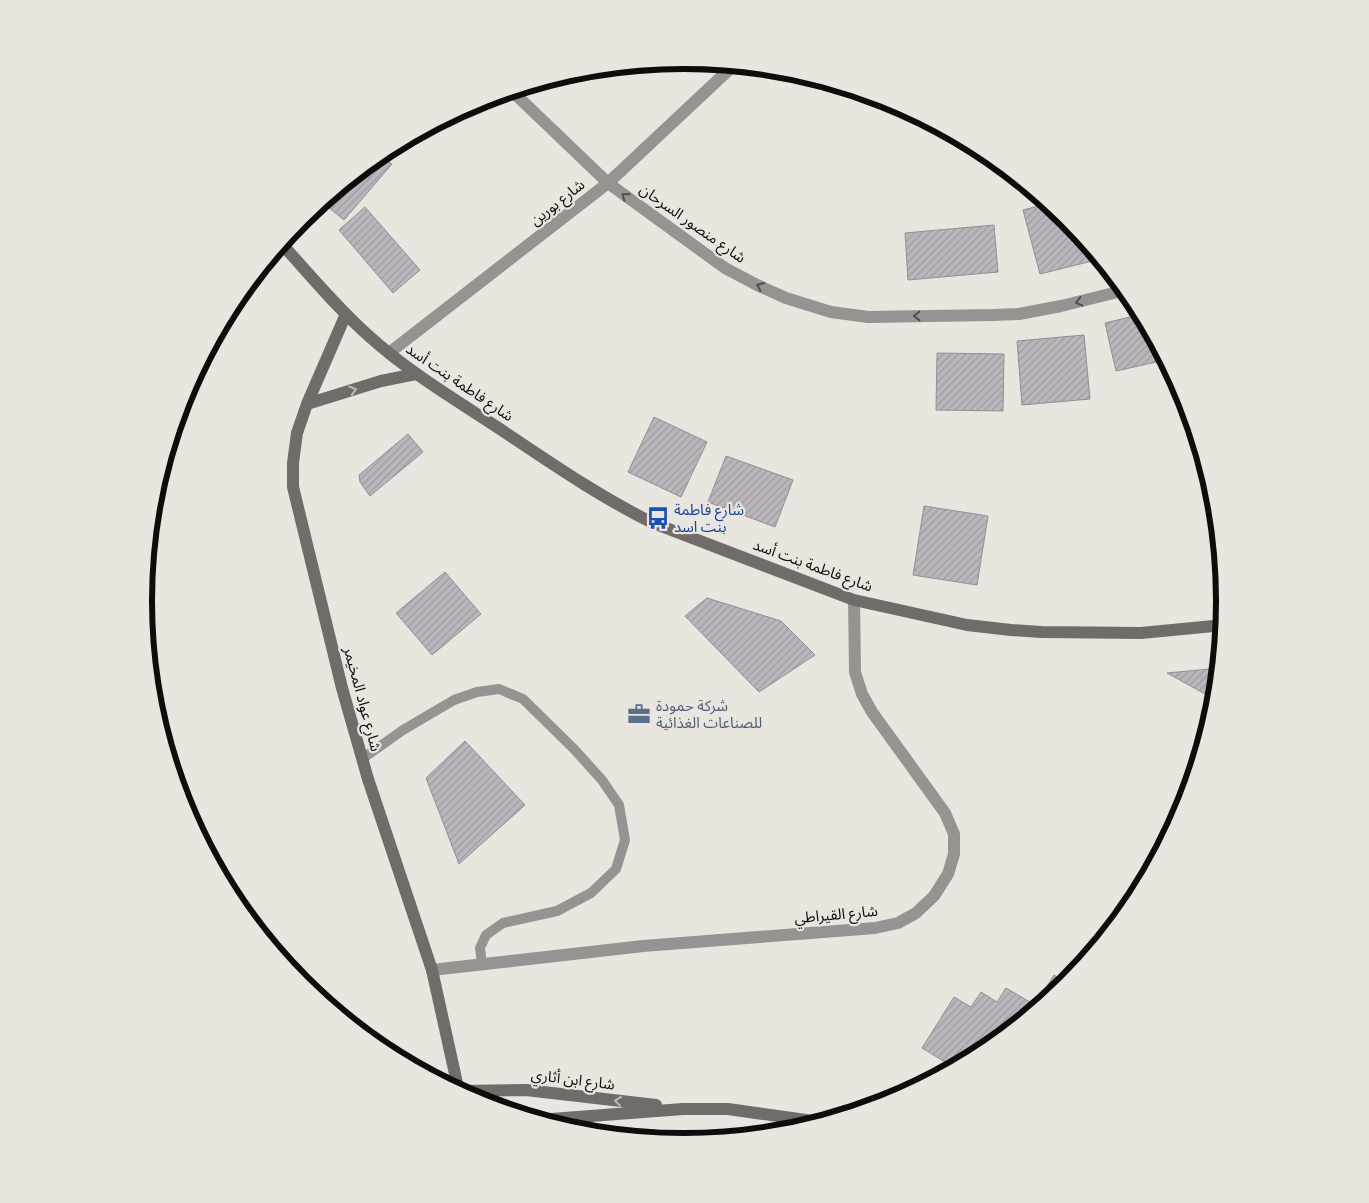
<svg xmlns="http://www.w3.org/2000/svg" width="1369" height="1203" font-family="'IBM Plex Sans','Noto Sans Arabic',sans-serif">
  <style>
    .building { fill: url(#building-hatch); stroke: #938e93 }
    .lines { fill: none; stroke-linecap: round; stroke-linejoin: round }
    .lane { stroke: #979392; stroke-width: 10 }
    .street { stroke: #979392; stroke-width: 12 }
    .secondary { stroke: #716b6a; stroke-width: 12 }
    .oneway { stroke: #52504e }
    .oneway2 { stroke: #bebbb6 }
    .labels { text-anchor: middle; dominant-baseline: central; stroke-width: 4.5; stroke-linejoin: round; paint-order: stroke }
    .street-label { font-size: 15px; fill: #0e0d0b; stroke: #e8e6df }
    .transit-label { font-size: 15px; fill: #164399; stroke: #e8e6df; text-anchor: start }
    .service-label { font-size: 15px; fill: #4e5e75; stroke: #e8e6df; text-anchor: start }
    .rim { fill: none; stroke: #0e0d0b; stroke-width: 6 }
  </style>
  <defs>
    <pattern id="building-hatch" width="6" height="6" patternUnits="userSpaceOnUse" patternTransform="scale(1.25)"><rect width="6" height="6" fill="#bcb6bc"/><path d="M-1 1l2-2M0 6l6-6M5 7l2-2" fill="none" stroke="#a09ba0"/></pattern>
  </defs>
  <rect width="100%" height="100%" fill="#e8e6df"/>
  <path class="building" d="M380 154 392 164 344 220 322 202Z
    M1049 203 1068 219 1100 259 1040 274 1023 210Z
    M365 207 420 270 393 293 339 230Z
    M994 225 998 272 908 280 905 233Z
    M1142 314 1157 343 1161 361 1116 371 1105 323Z
    M1084 335 1090 399 1022 405 1017 341Z
    M937 353 1004 354 1003 411 936 410Z
    M654 417 707 442 681 497 628 472Z
    M408 434 423 452 370 496 360 482 359 475Z
    M726 456 793 480 775 527 708 502Z
    M924 506 988 516 977 585 913 575Z
    M445 572 481 614 432 655 396 613Z
    M707 598 781 621 815 655 759 692 685 616Z
    M1219 668 1216 700 1167 673Z
    M465 741 525 805 459 864 426 778Z
    M1054 975 1068 984 985 1052 955 1068 922 1048 954 997 971 1007 981 992 997 1002 1006 988 1035 1005Z"/>
  <g class="lines">
    <path class="lane" d="M362 759 403 730 454 700 477 692 499 689 523 699 574 749 602 780 619 805 625 840 616 869 591 893 557 911 503 923 486 935 480 948 482 964"/>
    <path class="street" d="M512 91 608 183 725 268 757 285 786 298 831 312 868 317 993 315 1019 314 1061 306 1126 290
      M389 353 608 183 734 65
      M432 970 643 946 875 928 898 923 916 913 934 896 948 874 954 854V834L945 813 872 712 862 694 855 672 854 600"/>
    <path class="secondary" d="M281 243C310 275 338 309 370 337 409 372 454 399 497 427 548 461 598 496 653 523L854 600 967 625 1011 630 1041 632 1141 633 1224 625
      M346 314 307 404 297 433 293 463V487L342 688 368 779 432 970 459 1092
      M307 404 381 381 416 374
      M459 1091 526 1090 656 1105
      M538 1120 683 1109H728L806 1120 819 1124"/>
  </g>
  <defs><path id="oneway-chevron" d="M-2-3.5L2.5 0L-2 3.5" fill="none" stroke-width="1.6" stroke-linecap="round" stroke-linejoin="round" transform="scale(1.25)"/></defs>
  <g class="oneway">
    <use href="#oneway-chevron" transform="translate(625 196) rotate(-144)"/>
    <use href="#oneway-chevron" transform="translate(760 286) rotate(-155)"/>
    <use href="#oneway-chevron" transform="translate(1079 302) rotate(166)"/>
    <use href="#oneway-chevron" transform="translate(917 316) rotate(179)"/>
  </g>
  <g class="oneway2">
    <use href="#oneway-chevron" transform="translate(353 390) rotate(-17)"/>
    <use href="#oneway-chevron" transform="translate(618 1101) rotate(-173)"/>
  </g>
  <defs>
    <symbol id="bus-bare" viewBox="-9 -9 18 18"><path d="M-5-6H5V4H4V6H2V4H-2V6H-4V4H-5ZM-3.5-4V0h7V-4ZM-3.5 1.2v1.5H-2V1.2ZM2 1.2v1.5H3.5V1.2Z" fill="#1a4fb4" stroke="#e8e6df" stroke-width="2.5" paint-order="stroke"/></symbol>
    <symbol id="office-bare" viewBox="-9 -9 18 18"><path d="M-6-3h4V-5.5h4V-3h4V5H-6ZM-1-4.5V-3h2v-1.5ZM-6 0V1H6V0Z" fill="#5c6f8a" stroke="#e8e6df" stroke-width="2.5" paint-order="stroke"/></symbol>
  </defs>
  <g fill-rule="evenodd">
    <use href="#bus-bare" x="642" y="502" width="32" height="32"/>
    <use href="#office-bare" x="623" y="698" width="32" height="32"/>
  </g>
  <g class="labels">
    <g class="street-label">
      <text transform="translate(557 202) rotate(-38)">شارع بورين</text>
      <text transform="translate(693 223) rotate(35)">شارع منصور السرحان</text>
      <text transform="translate(460 382) rotate(34)">شارع فاطمة بنت أسد</text>
      <text transform="translate(813 565) rotate(20)">شارع فاطمة بنت أسد</text>
      <text transform="translate(363 699) rotate(75)">شارع عواد المخيمر</text>
      <text transform="translate(836 914) rotate(-5)">شارع القيراطي</text>
      <text transform="translate(573 1079) rotate(7)">شارع ابن أثاري</text>
    </g>
    <g class="transit-label">
      <text x="674" y="509">شارع فاطمة<tspan x="674" dy="17">بنت اسد</tspan></text>
    </g>
    <g class="service-label">
      <text x="656" y="705">شركة حمودة<tspan x="656" dy="17">للصناعات الغذائية</tspan></text>
    </g>
  </g>
  <path d="M0 0H1369V1203H0ZM152 601a532 532 0 1 1 1064 0a532 532 0 1 1-1064 0Z" fill="#e8e6df" fill-rule="evenodd"/>
  <path class="rim" d="M152 601a532 532 0 1 1 1064 0a532 532 0 1 1-1064 0Z"/>
</svg>
